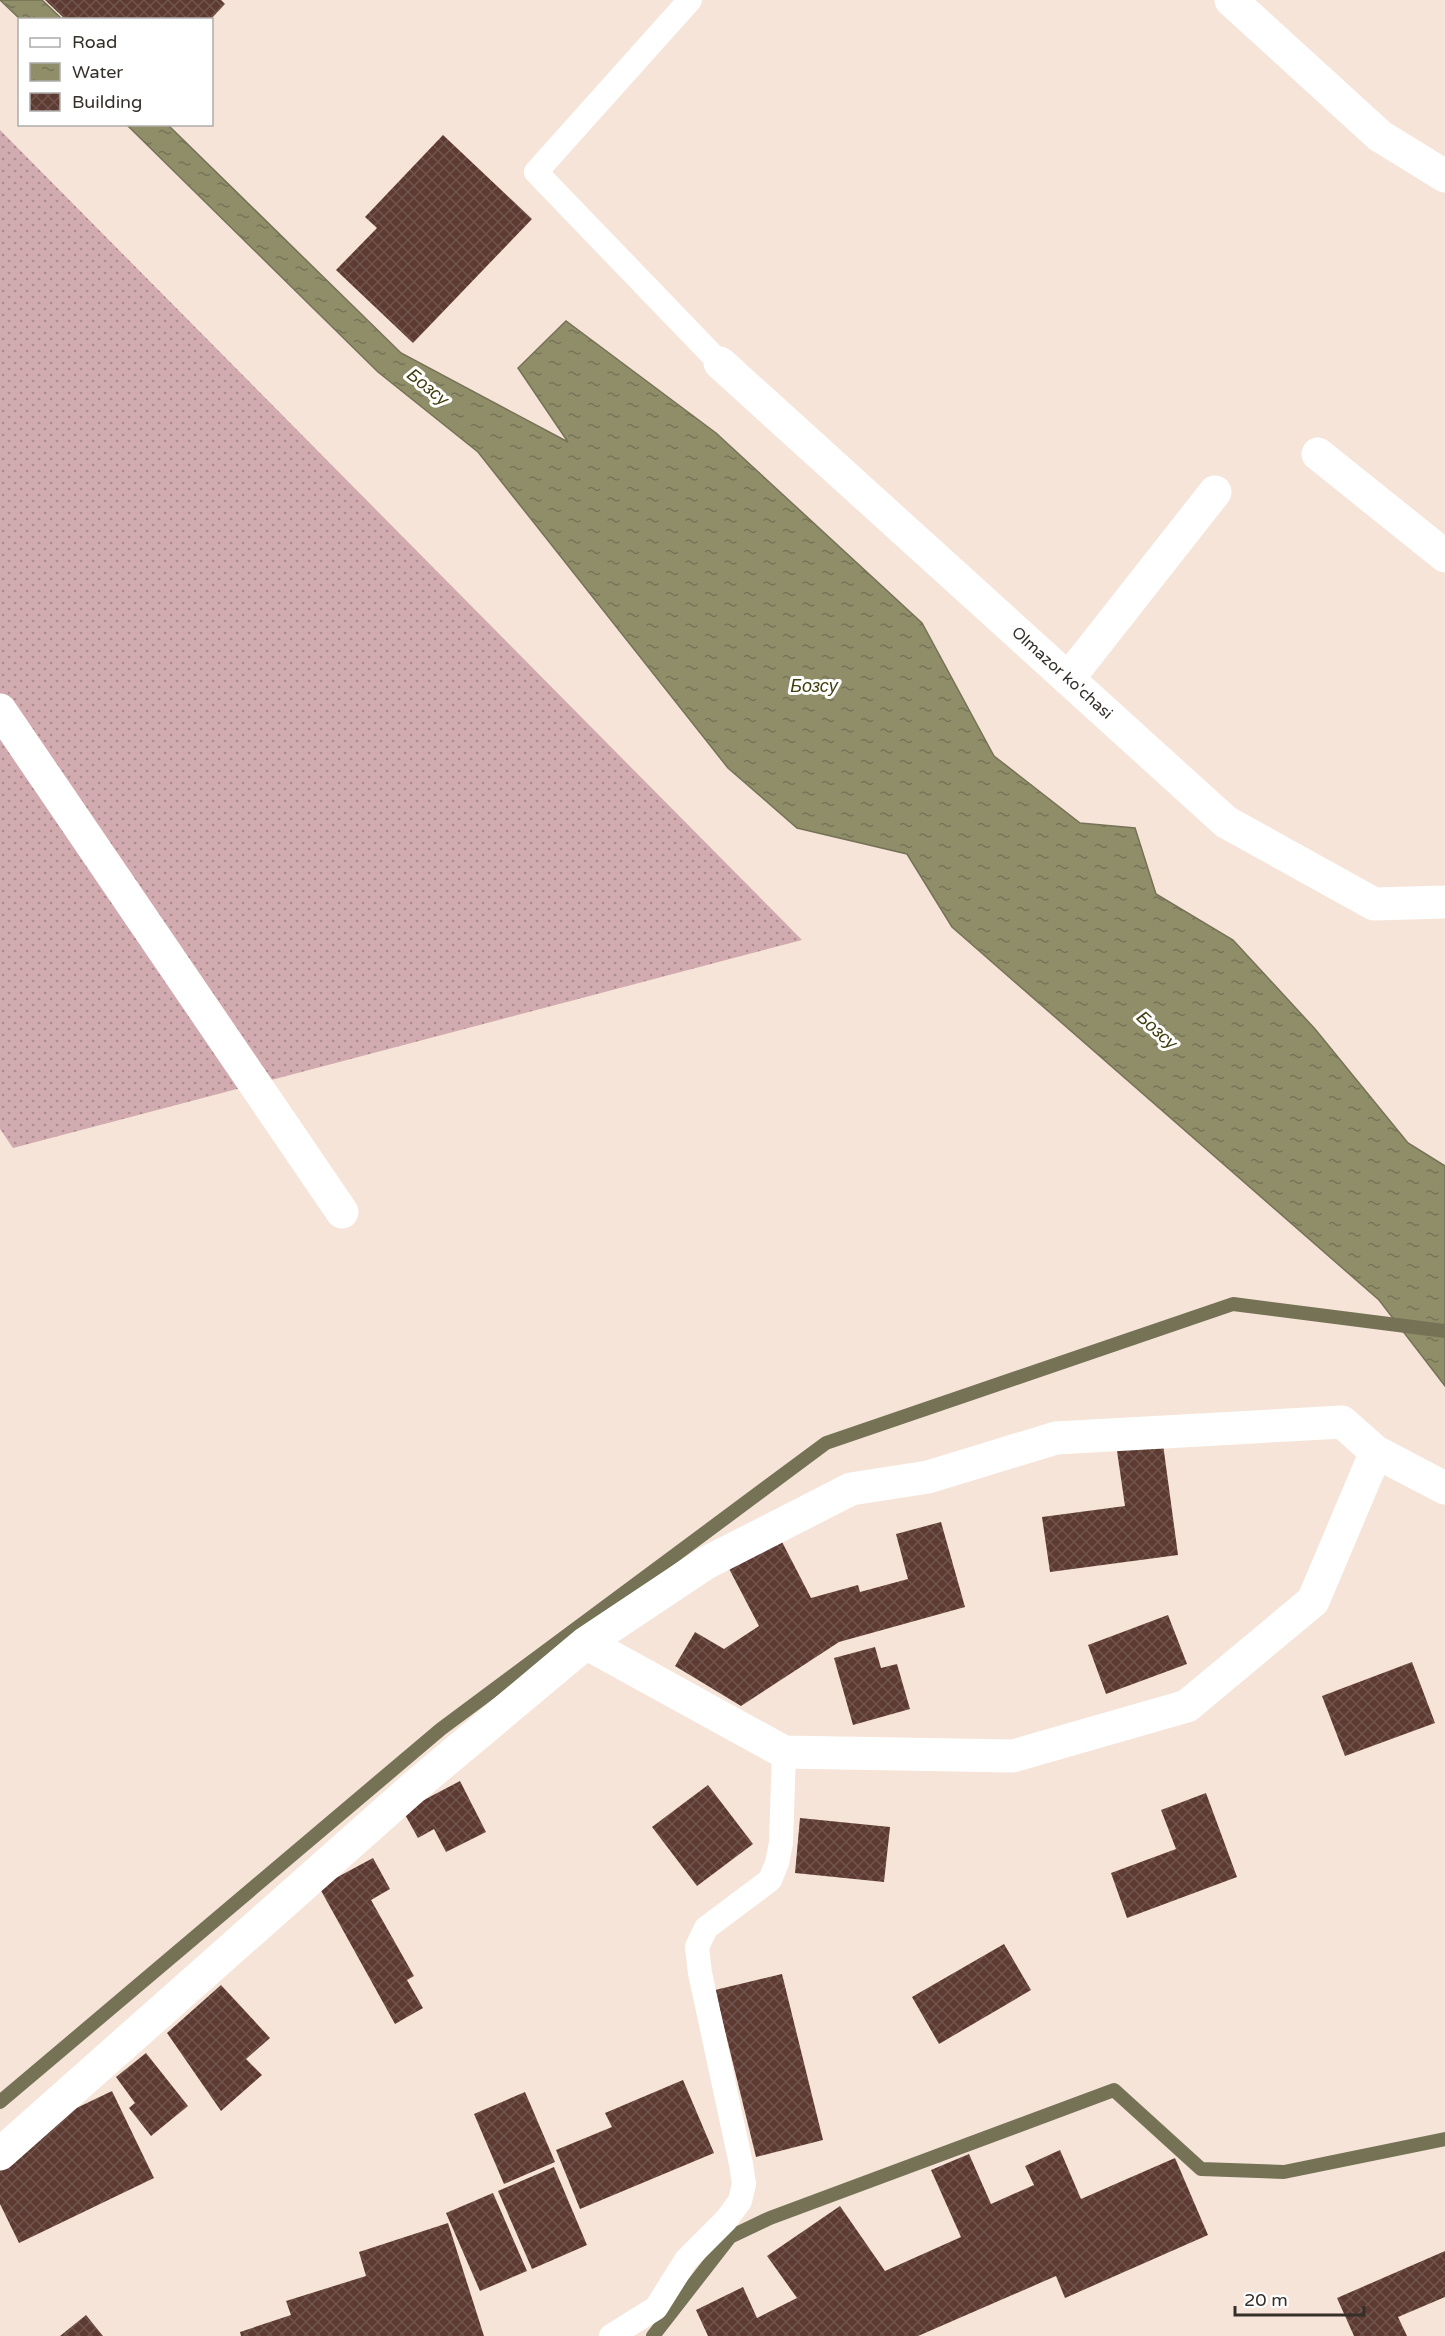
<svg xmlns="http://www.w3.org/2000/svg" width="1445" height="2336" font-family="'Varela Round',sans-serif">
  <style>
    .garden { fill: url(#garden-dots) }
    .water { fill: url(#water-ripples); stroke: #757256; stroke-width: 1.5 }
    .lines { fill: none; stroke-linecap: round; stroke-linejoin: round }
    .stream { stroke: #757256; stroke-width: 14 }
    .building { fill: url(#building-cross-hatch) }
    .lane { stroke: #fff; stroke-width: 24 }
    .street { stroke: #fff; stroke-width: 33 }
    .labels { text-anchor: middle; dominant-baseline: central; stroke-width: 6; stroke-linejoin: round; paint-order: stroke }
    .street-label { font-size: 16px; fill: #352f2a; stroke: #fff }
    .water-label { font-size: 18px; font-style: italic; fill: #434010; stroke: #fff }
  </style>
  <defs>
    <pattern id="garden-dots" width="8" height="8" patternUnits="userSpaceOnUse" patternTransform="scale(1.5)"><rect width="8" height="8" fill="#d2abb0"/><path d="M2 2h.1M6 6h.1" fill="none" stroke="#ab8c8f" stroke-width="1.8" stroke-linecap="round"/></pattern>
    <pattern id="water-ripples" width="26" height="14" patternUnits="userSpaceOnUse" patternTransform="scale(1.5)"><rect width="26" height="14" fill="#908e69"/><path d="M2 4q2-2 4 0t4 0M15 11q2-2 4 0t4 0" fill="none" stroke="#767457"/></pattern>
    <pattern id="building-cross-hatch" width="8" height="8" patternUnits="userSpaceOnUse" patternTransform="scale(1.5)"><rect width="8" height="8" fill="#5d3a32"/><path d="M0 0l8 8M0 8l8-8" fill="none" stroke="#71554e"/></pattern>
  </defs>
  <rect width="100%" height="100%" fill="#f6e4d8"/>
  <path class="garden" d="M0 130 802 940 13 1148 0 1129Z"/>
  <path class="water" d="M0 0H42L62 19H20Z
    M127 125H168L401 353 568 442 518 368 566 321 716 433 922 623 994 756 1080 823 1135 828 1156 894 1233 940 1315 1029 1408 1143 1445 1166V1386L1379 1300 952 927 907 854 797 828 728 768 478 452 378 372Z"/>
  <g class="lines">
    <path class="stream" d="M0 2102 441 1729 826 1443 1233 1304 1445 1331
      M653 2336 730 2237 770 2218 1114 2090 1201 2169 1284 2172 1445 2139"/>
  </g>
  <path class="building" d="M45 0H221L225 4 210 20H66Z
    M443 135 532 219 413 343 336 270 377 228 365 217Z
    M1163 1444 1178 1555 1050 1572 1042 1517 1125 1506 1117 1451Z
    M941 1522 965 1607 839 1642 741 1706 675 1666 695 1632 724 1649 759 1626 726 1563 779 1536 811 1598 858 1585 860 1592 908 1579 896 1534Z
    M1168 1615 1187 1664 1106 1694 1088 1645Z
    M875 1647 881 1668 897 1664 910 1709 853 1725 834 1658Z
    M1412 1662 1435 1723 1345 1756 1322 1696Z
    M460 1781 486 1832 446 1852 434 1829 418 1838 403 1811Z
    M708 1785 753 1844 697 1886 652 1827Z
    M1206 1793 1237 1877 1127 1918 1111 1873 1176 1849 1161 1810Z
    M800 1818 890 1827 884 1882 795 1873Z
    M373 1858 390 1889 371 1900 414 1976 407 1980 423 2008 395 2024 319 1887Z
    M1004 1944 1031 1990 939 2044 912 1997Z
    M782 1974 823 2140 756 2157 715 1990Z
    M221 1985 270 2038 246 2059 262 2075 221 2111 167 2033Z
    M146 2053 188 2106 151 2136 129 2108 135 2103 116 2077Z
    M683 2080 714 2153 580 2209 556 2150 612 2127 605 2113Z
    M112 2091 154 2178 19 2243 0 2204V2161L39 2126Z
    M525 2092 555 2162 504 2184 474 2114Z
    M1060 2150 1081 2199 1175 2158 1208 2235 1065 2298 1056 2276 918 2336H708L696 2310 743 2287 757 2318 797 2298 767 2256 840 2206 885 2271 961 2237 931 2170 969 2154 991 2204 1034 2185 1025 2166Z
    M554 2167 587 2245 532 2269 498 2191Z
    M493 2193 527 2271 480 2291 446 2213Z
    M448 2223 484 2336H241L240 2332 291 2315 286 2301 366 2276 359 2252Z
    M1445 2251V2297L1398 2317 1407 2336H1354L1337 2298Z
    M86 2315 103 2336H60Z"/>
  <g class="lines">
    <path class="lane" d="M690 0 536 172 720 363
      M611 2336 656 2308 686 2260 726 2220 740 2201 744 2184 741 2164 700 1973 697 1947 706 1928 770 1880 777 1863 781 1843 784 1752"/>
    <path class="street" d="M1231 0 1380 136 1445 176
      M720 363 1226 822 1374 904 1445 902
      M1318 454 1445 556
      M1068 679 1215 492
      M0 710 342 1212
      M586 1643 784 1752 1013 1756 1187 1706 1313 1601 1376 1452
      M0 2154 414 1787 586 1643 706 1563 851 1489 928 1477 1056 1438 1342 1422 1376 1452 1445 1488"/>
  </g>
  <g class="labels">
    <g class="street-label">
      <text transform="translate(1062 673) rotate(42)">Olmazor ko'chasi</text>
    </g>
    <g class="water-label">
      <text transform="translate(428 387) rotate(39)">Бозсу</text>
      <text x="814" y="686">Бозсу</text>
      <text transform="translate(1157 1030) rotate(42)">Бозсу</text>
    </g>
  </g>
  <rect x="18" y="18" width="195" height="108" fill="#ffffff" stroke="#aeacaa" stroke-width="1.5"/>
  <rect x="30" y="38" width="30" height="9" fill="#ffffff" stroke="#aeacaa" stroke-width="1.5"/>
  <text x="72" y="48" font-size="18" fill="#352f2a">Road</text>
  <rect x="30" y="63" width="30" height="18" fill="url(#water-ripples)" stroke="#aeacaa" stroke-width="1.5"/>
  <text x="72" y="78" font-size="18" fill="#352f2a">Water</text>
  <rect x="30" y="93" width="30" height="18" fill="url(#building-cross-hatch)" stroke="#aeacaa" stroke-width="1.5"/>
  <text x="72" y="108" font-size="18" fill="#352f2a">Building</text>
  <path d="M1235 2306v9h129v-9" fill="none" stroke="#352f2a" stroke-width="3"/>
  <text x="1244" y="2306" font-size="18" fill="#352f2a" stroke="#ffffff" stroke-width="4.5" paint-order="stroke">20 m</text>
</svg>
